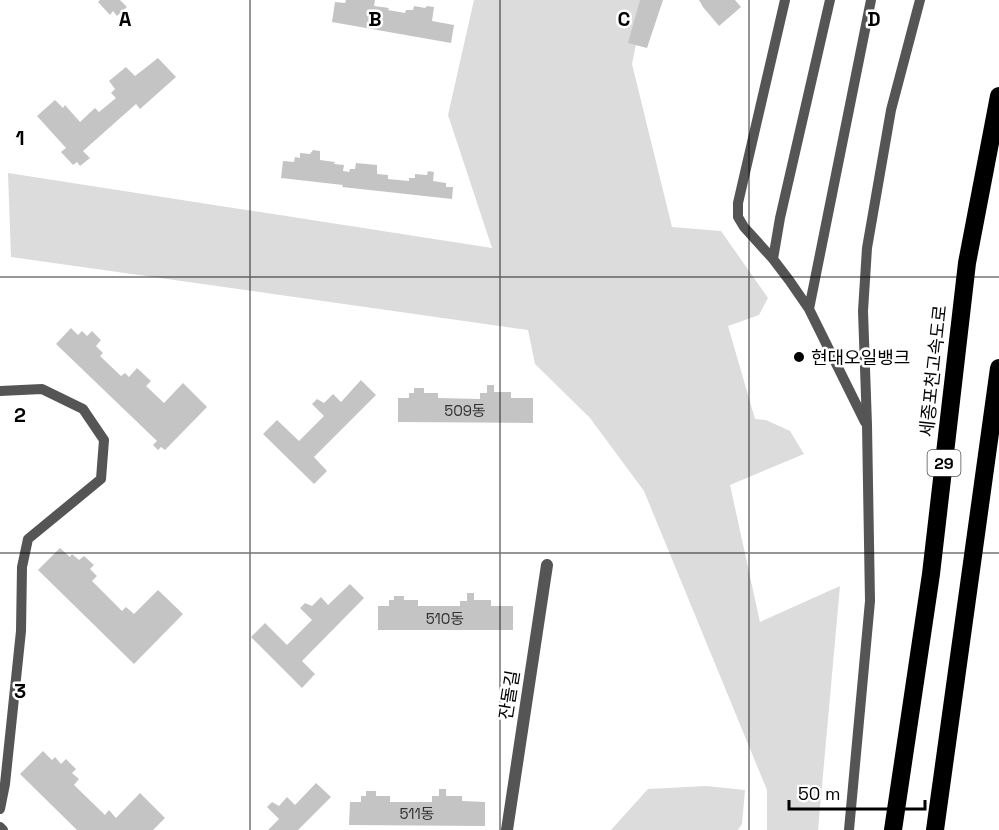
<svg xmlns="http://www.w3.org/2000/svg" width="999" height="830" font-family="'Space Grotesk','Noto Sans KR',sans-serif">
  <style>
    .green { fill: #dcdcdc }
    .building { fill: #c4c4c4 }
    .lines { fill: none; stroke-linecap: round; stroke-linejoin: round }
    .lane { stroke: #555; stroke-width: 10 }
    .street { stroke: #555; stroke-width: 12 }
    .highway { stroke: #000; stroke-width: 18 }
    .grid { fill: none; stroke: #000; stroke-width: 1.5; stroke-opacity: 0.55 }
    .poi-dot { fill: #000; stroke: #fff; stroke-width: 2 }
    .labels { text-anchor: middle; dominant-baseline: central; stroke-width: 5; stroke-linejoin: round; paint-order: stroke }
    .number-label { font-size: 15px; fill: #313131 }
    .shield { fill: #fff; stroke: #4c4c4c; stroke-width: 1.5 }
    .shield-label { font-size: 16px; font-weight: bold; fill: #000 }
    .poi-label { font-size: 18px; fill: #000; stroke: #fff; text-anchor: start }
    .street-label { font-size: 18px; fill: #000; stroke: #fff }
    .grid-label { font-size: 20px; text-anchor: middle; font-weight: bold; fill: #000; stroke: #fff; stroke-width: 5; stroke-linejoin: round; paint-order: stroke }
  </style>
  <rect width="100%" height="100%" fill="#fff"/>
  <path class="green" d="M474 0H645L632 64 672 227 721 231 768 298 759 315 728 326 755 419 766 420 790 431 804 454 730 485 760 622 840 586 818 830H767V790L644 491 590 418 535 364 528 330 11 257 8 173 492 248 448 115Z
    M706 786 745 790 742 824 738 830H611L648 789Z"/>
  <path class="building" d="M100 0H120L127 7 117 16 113 11 110 15 98 2Z
    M346 0H375L374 6 389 8 388 10 405 13 406 10H413L414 6 425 8 427 6 434 7 432 21 454 25 451 43 332 22 335 2 345 3Z
    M640 0H663L647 48 628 43Z
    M699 0H735L741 7 719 26 703 7Z
    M158 58 176 77 140 109 136 104 83 151 90 158 80 166 77 162 73 165 61 152 66 148 37 116 55 100 63 108 65 105 80 122 95 108 99 112 116 98 111 93 115 89 109 81 126 67 135 76Z
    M313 150 320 151V160L335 162 334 164 344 165 343 171 349 172 350 169H355L356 163 377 165V174L388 175V179L409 181V178H415V174L427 175 428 171 434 172 433 181 446 183V187H453L452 199 342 187 343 185 281 178 283 161 294 162 295 157 300 158V153L310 154Z
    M71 328 78 335 82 331 87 336 92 331 101 340 96 346 103 353 100 356 121 376 125 373 129 377 137 368 151 381 146 386 164 403 183 383 207 407 165 450 161 447 158 450 153 445 157 441 56 344Z
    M361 380 376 395 314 457 327 471 314 484 263 434 277 420 299 441 324 416 312 404 317 399 324 403 333 394 341 402Z
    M487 385H494V392H511V398H533V423L398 422V398H409V393H414V388H424V393H438V398L480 399V393H487Z
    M60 548 70 557 72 554 79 560 84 556 94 565 90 569 97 576 92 581 122 611 126 607 134 614 158 590 183 614 134 664 38 570Z
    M350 584 364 598 302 661 315 674 302 688 251 637 265 623 287 645 312 620 300 608 305 603 312 606 321 597 328 605Z
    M467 593H474V600H491V606H513V630H378V606H389V600H394V596H404V600H418V606H460V601H467Z
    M43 751 52 760 55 757 61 764 66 759 76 769 72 773 79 779 74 785 105 815 109 810 116 818 140 793 165 818 153 830H77L20 774Z
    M316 783 331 797 298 830H268L279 819 267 807 272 802 279 806 287 797 295 805Z
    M439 789H446V796H462V801L485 802V826L349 825 350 802H361V796H366V791H376V796H390V802H432V796H439Z"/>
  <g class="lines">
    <path class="lane" d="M785 0 738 203V217L744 227 773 259 789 280 809 309 865 422
      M773 259 780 218 830 0
      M809 309 871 0
      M0 391 42 389 83 409 104 440 101 479 28 539 22 567 21 631 5 784 0 809
      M0 827 3 830
      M849 830 870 601 867 425 863 311 867 248 891 110 920 0"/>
    <path class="street" d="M507 830 547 565"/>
    <path class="highway" d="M893 830 931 574 967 263 999 96
      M935 830 999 368"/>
  </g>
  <path class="grid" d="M250 0V830M500 0V830M749 0V830M0 277H999M0 553H999"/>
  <circle class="poi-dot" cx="799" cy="357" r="6"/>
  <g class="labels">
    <g class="number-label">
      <text x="465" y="410">509동</text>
      <text x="445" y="618">510동</text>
      <text x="417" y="813">511동</text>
    </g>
    <rect class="shield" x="927.5" y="450" width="33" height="26" rx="4.5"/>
    <g class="shield-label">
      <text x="944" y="463">29</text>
    </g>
    <g class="poi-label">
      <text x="811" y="357">현대오일뱅크</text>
    </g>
    <g class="street-label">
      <text transform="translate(933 371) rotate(-84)">세종포천고속도로</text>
      <text transform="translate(509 695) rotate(-81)">잔돌길</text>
    </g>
  </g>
  <g class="grid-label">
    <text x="125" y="26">A</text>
    <text x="375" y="26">B</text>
    <text x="624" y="26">C</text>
    <text x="874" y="26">D</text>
    <text x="20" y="145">1</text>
    <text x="20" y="422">2</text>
    <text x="20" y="698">3</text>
  </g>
  <path d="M789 800v9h136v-9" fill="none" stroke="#000000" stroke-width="3"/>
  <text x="798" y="800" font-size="18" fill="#000000" stroke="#ffffff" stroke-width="4.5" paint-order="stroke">50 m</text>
</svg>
